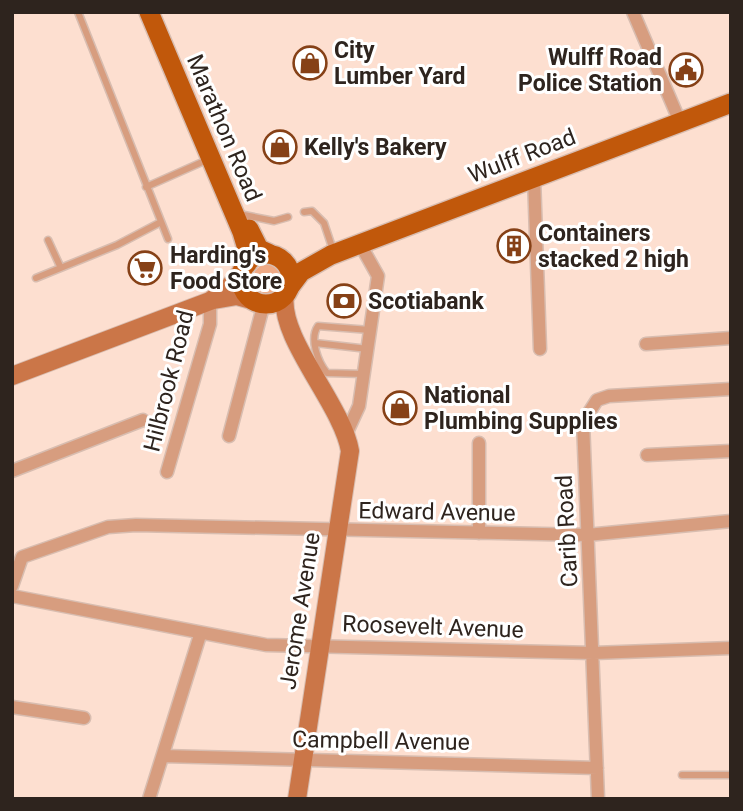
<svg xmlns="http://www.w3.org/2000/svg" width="743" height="811" font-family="Roboto,sans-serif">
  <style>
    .green { fill: #efaa86 }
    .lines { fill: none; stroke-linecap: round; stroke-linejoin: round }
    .lane-casing { stroke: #d8bdb0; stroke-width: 9 }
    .street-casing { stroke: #d8bdb0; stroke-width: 15 }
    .secondary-casing { stroke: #d8bdb0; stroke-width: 20 }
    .primary-casing { stroke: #d8bdb0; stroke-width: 22 }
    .lane { stroke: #d79d7f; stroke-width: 6 }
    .street { stroke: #d79d7f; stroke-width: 12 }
    .secondary { stroke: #cb7648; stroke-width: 18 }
    .primary { stroke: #c1580b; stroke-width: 19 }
    .labels { text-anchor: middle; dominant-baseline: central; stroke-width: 6; stroke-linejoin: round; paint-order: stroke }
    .poi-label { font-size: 23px; font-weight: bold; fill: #2e241e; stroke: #fff; text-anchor: start }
    .street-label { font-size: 23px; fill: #2e241e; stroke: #fff }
  </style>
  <rect width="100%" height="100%" fill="#fddfd0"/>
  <path class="green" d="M253 279a15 15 0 1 1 30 0a15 15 0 1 1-30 0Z"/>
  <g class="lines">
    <defs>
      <path id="lane" d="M78 12 168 239
        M146 187 209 159
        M304 212 312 211 324 223 334 253
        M244 215 274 221 288 217
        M48 240 60 266
        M36 278 117 245 161 222
        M315 343 368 349
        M364 374 327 373C318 362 309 339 318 326L370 330
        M682 775H731"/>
      <path id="street" d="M633 12 680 122
        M534 178 540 349
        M646 344 731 338
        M347 432 359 406 378 276 360 244
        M229 436 264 303
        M479 443V533
        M647 455 731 451
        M12 471 143 420
        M167 472 210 324V301
        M12 586 22 557 108 527 136 525 587 535 731 521
        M12 596 266 645 594 653 731 648
        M12 707 84 718
        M163 756 597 768
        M149 799 200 635
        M598 799 583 422 597 400 609 396 731 389"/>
      <path id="secondary" d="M285 295C278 338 342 404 350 451L297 799
        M214 300 237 296 255 301
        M12 376 210 301 229 287 245 267"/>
      <path id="primary" d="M149 12 242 232 248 252 247 264
        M249 229 259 249 270 254
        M241 279a25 25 0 1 1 50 0a25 25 0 1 1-50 0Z
        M289 288 301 272 331 255 731 103"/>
    </defs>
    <use href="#lane" class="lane-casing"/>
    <use href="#street" class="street-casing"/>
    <use href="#secondary" class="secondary-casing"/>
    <use href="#primary" class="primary-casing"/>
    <use href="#lane" class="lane"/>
    <use href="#street" class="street"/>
    <use href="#secondary" class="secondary"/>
    <use href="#primary" class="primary"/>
  </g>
  <defs>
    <symbol id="shop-ring" viewBox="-11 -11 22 22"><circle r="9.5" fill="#fff" stroke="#864117" stroke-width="1.5"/><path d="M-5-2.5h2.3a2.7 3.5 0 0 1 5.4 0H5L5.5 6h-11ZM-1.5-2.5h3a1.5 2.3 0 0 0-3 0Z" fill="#864117"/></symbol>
    <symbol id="civic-ring" viewBox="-11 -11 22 22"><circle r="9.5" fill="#fff" stroke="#864117" stroke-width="1.5"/><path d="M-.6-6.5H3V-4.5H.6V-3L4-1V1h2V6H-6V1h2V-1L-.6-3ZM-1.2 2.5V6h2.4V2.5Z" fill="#864117"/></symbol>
    <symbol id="building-ring" viewBox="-11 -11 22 22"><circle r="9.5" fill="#fff" stroke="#864117" stroke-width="1.5"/><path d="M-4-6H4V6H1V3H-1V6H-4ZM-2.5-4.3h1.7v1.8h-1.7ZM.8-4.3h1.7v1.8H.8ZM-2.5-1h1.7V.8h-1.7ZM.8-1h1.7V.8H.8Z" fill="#864117"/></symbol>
    <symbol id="supermarket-ring" viewBox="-11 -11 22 22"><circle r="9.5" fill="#fff" stroke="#864117" stroke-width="1.5"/><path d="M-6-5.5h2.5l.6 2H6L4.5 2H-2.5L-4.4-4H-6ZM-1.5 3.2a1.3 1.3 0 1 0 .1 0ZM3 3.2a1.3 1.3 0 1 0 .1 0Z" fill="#864117"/></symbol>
    <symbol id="bank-ring" viewBox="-11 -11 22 22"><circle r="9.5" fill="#fff" stroke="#864117" stroke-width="1.5"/><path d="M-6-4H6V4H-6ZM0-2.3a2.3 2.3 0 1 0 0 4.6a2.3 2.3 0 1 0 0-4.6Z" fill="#864117"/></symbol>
  </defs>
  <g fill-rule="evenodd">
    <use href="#shop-ring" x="291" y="44" width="38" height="38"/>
    <use href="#civic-ring" x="667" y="51" width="38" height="38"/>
    <use href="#shop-ring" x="261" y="128" width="38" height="38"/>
    <use href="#building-ring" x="495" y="227" width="38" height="38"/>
    <use href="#supermarket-ring" x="126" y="249" width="38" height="38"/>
    <use href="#bank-ring" x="325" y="282" width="38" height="38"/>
    <use href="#shop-ring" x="381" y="389" width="38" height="38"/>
  </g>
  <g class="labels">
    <g class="poi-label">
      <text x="334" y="50">City<tspan x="334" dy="26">Lumber Yard</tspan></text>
      <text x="662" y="57" text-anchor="end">Wulff Road<tspan x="662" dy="26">Police Station</tspan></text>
      <text x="304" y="147">Kelly's Bakery</text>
      <text x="538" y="233">Containers<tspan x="538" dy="26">stacked 2 high</tspan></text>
      <text x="170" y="255">Harding's<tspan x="170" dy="26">Food Store</tspan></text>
      <text x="368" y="301">Scotiabank</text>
      <text x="424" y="395">National<tspan x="424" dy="26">Plumbing Supplies</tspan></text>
    </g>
    <g class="street-label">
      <text transform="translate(224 128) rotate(67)">Marathon Road</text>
      <text transform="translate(522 156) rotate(-21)">Wulff Road</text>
      <text transform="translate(169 381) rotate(-76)">Hilbrook Road</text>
      <text transform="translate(437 512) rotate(1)">Edward Avenue</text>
      <text transform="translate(567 531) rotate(-93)">Carib Road</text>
      <text transform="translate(300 611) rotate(-81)">Jerome Avenue</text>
      <text transform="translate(433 627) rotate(2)">Roosevelt Avenue</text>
      <text transform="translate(381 741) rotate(1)">Campbell Avenue</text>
    </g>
  </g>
  <rect width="743" height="811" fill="none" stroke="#2e241e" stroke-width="28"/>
</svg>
